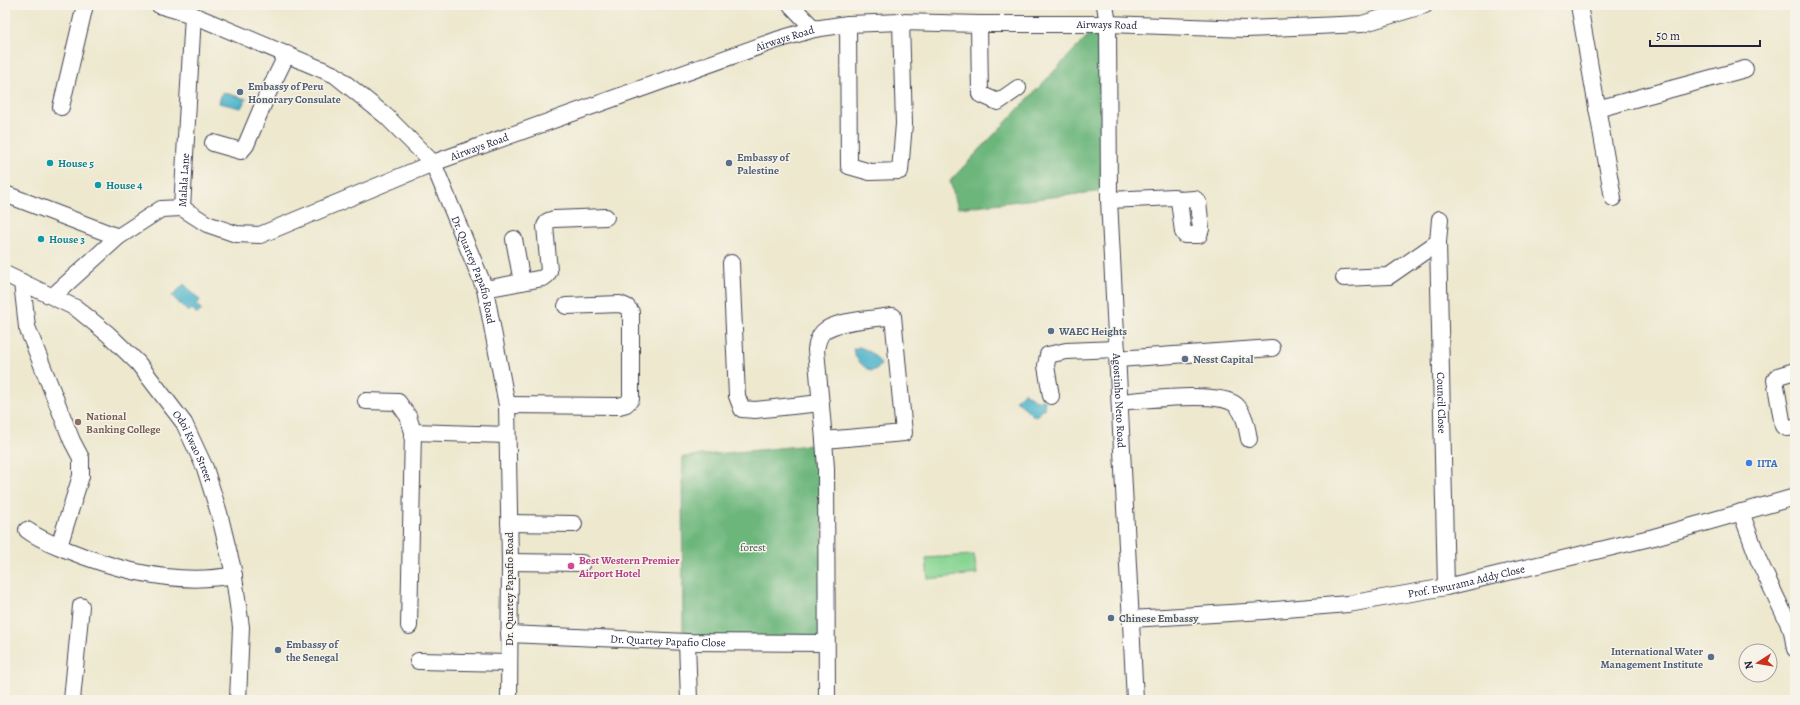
<svg xmlns="http://www.w3.org/2000/svg" width="1800" height="705" font-family="Alegreya,serif">
  <style>
    .green { fill: #86d492; stroke: #547b66 }
    .forest { fill: #6cb67c; stroke: #476c5c }
    .water { fill: #4bb3ca; stroke: #366a82 }
    .lines { fill: none; stroke-linecap: round; stroke-linejoin: round }
    .minor-casing { stroke: #404051; stroke-width: 18 }
    .minor { stroke: #fff; stroke-width: 16 }
    .service-dot { fill: #5c6f8a; stroke: #f7f3e8; stroke-width: 1.5 }
    .culture-dot { fill: #0f9aa8; stroke: #f7f3e8; stroke-width: 1.5 }
    .education-dot { fill: #8d6e63; stroke: #f7f3e8; stroke-width: 1.5 }
    .shop-dot { fill: #3f7fe0; stroke: #f7f3e8; stroke-width: 1.5 }
    .hotel-dot { fill: #d1479c; stroke: #f7f3e8; stroke-width: 1.5 }
    .labels { text-anchor: middle; dominant-baseline: central; stroke-width: 3; stroke-linejoin: round; paint-order: stroke }
    .street-label { font-size: 11px; fill: #22223b; stroke: #f7f3e8 }
    .service-label { font-size: 11px; font-weight: bold; fill: #4e5e75; stroke: #f7f3e8; text-anchor: start }
    .culture-label { font-size: 11px; font-weight: bold; fill: #0d838f; stroke: #f7f3e8; text-anchor: start }
    .education-label { font-size: 11px; font-weight: bold; fill: #785e54; stroke: #f7f3e8; text-anchor: start }
    .shop-label { font-size: 11px; font-weight: bold; fill: #366cbe; stroke: #f7f3e8; text-anchor: start }
    .park-label { font-size: 11px; fill: #405755; stroke: #f7f3e8 }
    .hotel-label { font-size: 11px; font-weight: bold; fill: #b23c85; stroke: #f7f3e8; text-anchor: start }
  </style>
  <rect width="100%" height="100%" fill="#f7f3e8"/>
  <filter id="ink" filterUnits="userSpaceOnUse"><feTurbulence type="fractalNoise" baseFrequency=".025" numOctaves="2"/><feDisplacementMap in="SourceGraphic" scale="8" xChannelSelector="R" yChannelSelector="G"/><feConvolveMatrix kernelMatrix="1 2 1 2 8 2 1 2 1" color-interpolation-filters="sRGB"/></filter>
  <filter id="wash" filterUnits="userSpaceOnUse"><feTurbulence type="fractalNoise" baseFrequency=".012" numOctaves="4" result="noise"/><feDisplacementMap in="SourceGraphic" scale="16" xChannelSelector="R" yChannelSelector="G"/><feGaussianBlur stdDeviation="0.9" result="paint"/><feColorMatrix in="noise" values="0 0 0 0 0 0 0 0 0 0 0 0 0 0 0 0 0 1.4 0 .05"/><feComposite in="paint" operator="in"/></filter>
  <g filter="url(#wash)">
    <rect width="100%" height="100%" fill="#ede8ce"/>
    <path class="green" d="M974 555 977 574 928 579 926 558Z"/>
    <path class="forest" d="M1099 24 1104 191 958 208 950 181Z
      M822 444 823 641 683 638 682 457Z"/>
    <path class="water" d="M222 92 246 99 241 108 219 103Z
      M184 284 200 300 197 305 202 310 197 314 192 309 188 312 172 296Z
      M859 347C869 350 877 356 881 365L877 369 871 371C862 366 855 359 853 349Z
      M1024 392 1037 401 1042 399 1045 401 1044 409 1035 417 1016 400Z"/>
  </g>
  <g filter="url(#ink)">
    <g class="lines">
      <defs>
        <g id="minor">
          <path id="s1" d="M159 5 193 15 335 75 386 116 433 163 485 289 507 405 510 562 509 700"/>
          <path d="M791 5 814 29"/>
          <path id="s2" d="M1105 5 1108 24 1109 200 1135 700"/>
          <path d="M1579 5 1613 198"/>
          <path d="M848 24 849 166 870 172 900 171 904 124 901 22"/>
          <path d="M979 24 980 94 998 102 1018 88"/>
          <path d="M61 107 85 5"/>
          <path d="M1597 109 1745 69"/>
          <path d="M213 143 241 151 246 145 268 93 287 54"/>
          <path d="M5 194 118 237"/>
          <path d="M1109 200 1174 197 1179 200 1183 232 1185 235H1199L1201 229 1198 202 1195 199 1179 200"/>
          <path id="s3" d="M182 208 207 224 236 234 260 235 433 163 777 40 814 29 848 24 901 22 979 24H1108L1246 29 1362 24 1425 5"/>
          <path id="s4" d="M182 208 193 15"/>
          <path id="s5" d="M1440 219 1438 242 1446 587"/>
          <path d="M514 239 522 282"/>
          <path d="M731 263 737 396 742 409 755 410 821 403"/>
          <path id="s6" d="M5 274 76 308 108 334 138 363 184 423 205 468 219 513 233 570 241 627 238 700"/>
          <path d="M1344 278 1389 276 1438 242"/>
          <path d="M22 282 27 327 72 441 81 458V476L59 546"/>
          <path d="M485 289 543 278 547 275 549 271 545 226 548 221 554 219 606 217"/>
          <path d="M53 296 118 237 161 209 182 208"/>
          <path d="M893 316 904 433 824 440 816 350C817 344 818 337 823 332 835 320 875 319 893 316Z"/>
          <path d="M1118 359 1272 348"/>
          <path d="M1795 371 1778 376 1775 380 1783 426 1787 428 1795 427"/>
          <path d="M1051 396 1046 366 1048 355 1066 351 1117 349"/>
          <path d="M366 401 398 402 408 416 413 432 409 626"/>
          <path d="M1120 402C1142 400 1220 390 1236 405 1245 414 1247 428 1249 439"/>
          <path d="M507 405 619 406 626 404 631 399V312L627 307 620 304 566 306"/>
          <path d="M413 432 507 435"/>
          <path d="M824 440 826 468 827 700"/>
          <path d="M1741 512 1759 561 1792 631 1795 649"/>
          <path d="M509 523 574 524"/>
          <path d="M27 530C39 539 53 544 67 550 119 571 178 586 234 575"/>
          <path d="M510 562 582 563"/>
          <path id="s7" d="M1131 619 1263 611 1348 604 1446 587 1654 537 1795 497"/>
          <path id="s8" d="M509 634 687 642 826 643"/>
          <path d="M687 642 689 700"/>
          <path d="M418 661 509 663"/>
          <path d="M72 700 81 606"/>
        </g>
      </defs>
      <use href="#minor" class="minor-casing"/>
      <use href="#minor" class="minor"/>
    </g>
  </g>
  <g class="service-dot">
    <circle cx="240" cy="92" r="4"/>
    <circle cx="729" cy="163" r="4"/>
    <circle cx="1051" cy="331" r="4"/>
    <circle cx="1185" cy="359" r="4"/>
    <circle cx="1111" cy="618" r="4"/>
    <circle cx="278" cy="650" r="4"/>
    <circle cx="1711" cy="657" r="4"/>
  </g>
  <g class="culture-dot">
    <circle cx="50" cy="163" r="4"/>
    <circle cx="98" cy="185" r="4"/>
    <circle cx="41" cy="239" r="4"/>
  </g>
  <circle class="education-dot" cx="78" cy="422" r="4"/>
  <circle class="shop-dot" cx="1749" cy="463" r="4"/>
  <circle class="hotel-dot" cx="571" cy="566" r="4"/>
  <g class="labels">
    <g class="street-label">
      <text stroke="none"><textPath href="#s3" startOffset="969">Airways Road</textPath></text>
      <text stroke="none"><textPath href="#s3" startOffset="645">Airways Road</textPath></text>
      <text stroke="none"><textPath href="#s3" startOffset="321">Airways Road</textPath></text>
      <text stroke="none"><textPath href="#s4" startOffset="28">Malala Lane</textPath></text>
      <text stroke="none"><textPath href="#s1" startOffset="436">Dr. Quartey Papafio Road</textPath></text>
      <text stroke="none"><textPath href="#s2" startOffset="396">Agostinho Neto Road</textPath></text>
      <text stroke="none"><textPath href="#s5" startOffset="184">Council Close</textPath></text>
      <text stroke="none"><textPath href="#s6" startOffset="262">Odoi Kwao Street</textPath></text>
      <text stroke="none"><textPath href="#s7" startOffset="338">Prof. Ewurama Addy Close</textPath></text>
      <text transform="translate(509 589) rotate(-90)">Dr. Quartey Papafio Road</text>
      <text stroke="none"><textPath href="#s8" startOffset="159">Dr. Quartey Papafio Close</textPath></text>
    </g>
    <g class="service-label">
      <text x="248" y="86">Embassy of Peru<tspan x="248" dy="13">Honorary Consulate</tspan></text>
      <text x="737" y="157">Embassy of<tspan x="737" dy="13">Palestine</tspan></text>
      <text x="1059" y="331">WAEC Heights</text>
      <text x="1193" y="359">Nesst Capital</text>
      <text x="1119" y="618">Chinese Embassy</text>
      <text x="286" y="644">Embassy of<tspan x="286" dy="13">the Senegal</tspan></text>
      <text x="1703" y="651" text-anchor="end">International Water<tspan x="1703" dy="13">Management Institute</tspan></text>
    </g>
    <g class="culture-label">
      <text x="58" y="163">House 5</text>
      <text x="106" y="185">House 4</text>
      <text x="49" y="239">House 3</text>
    </g>
    <g class="education-label">
      <text x="86" y="416">National<tspan x="86" dy="13">Banking College</tspan></text>
    </g>
    <g class="shop-label">
      <text x="1757" y="463">IITA</text>
    </g>
    <g class="park-label">
      <text x="753" y="547">forest</text>
    </g>
    <g class="hotel-label">
      <text x="579" y="560">Best Western Premier<tspan x="579" dy="13">Airport Hotel</tspan></text>
    </g>
  </g>
  <rect width="1800" height="705" fill="none" stroke="#f7f3e8" stroke-width="20"/>
  <g transform="translate(1758 663) rotate(258)"><circle r="19" fill="#f7f3e8" stroke="#a29fa3"/>
  <path d="M0-3L7 15L0 10L-7 15Z" fill="#c8321e"/>
  <text y="-6" font-size="11" font-weight="bold" text-anchor="middle" fill="#22223b">N</text>
  </g>
  <path d="M1650 40v6h110v-6" fill="none" stroke="#22223b" stroke-width="2"/>
  <text x="1656" y="40" font-size="12" fill="#22223b" stroke="#f7f3e8" stroke-width="3" paint-order="stroke">50 m</text>
</svg>
